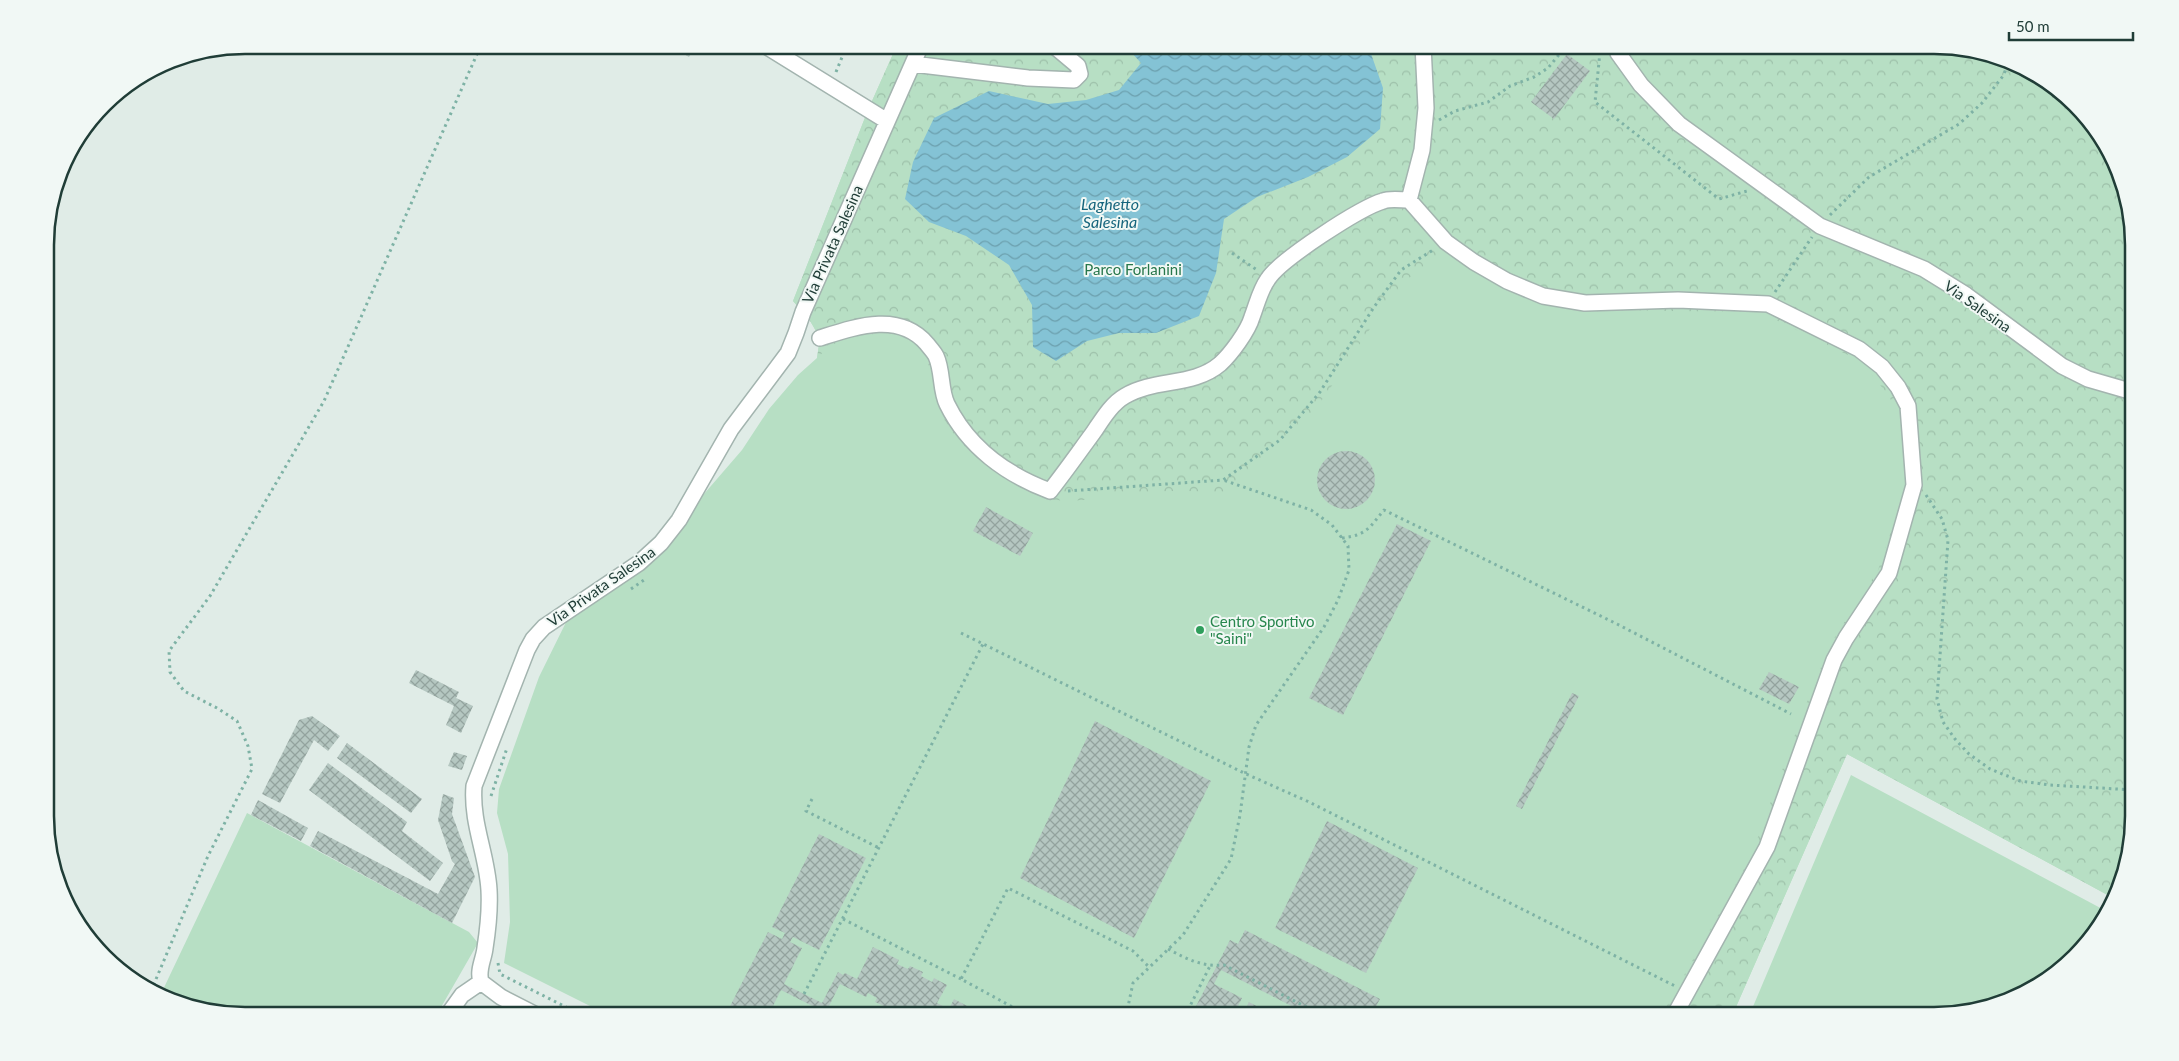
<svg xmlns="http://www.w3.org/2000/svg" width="2179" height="1061" font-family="Lato,sans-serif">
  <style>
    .green { fill: #b7dfc4 }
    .park { fill: url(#park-crowns) }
    .water { fill: url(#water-waves) }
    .building { fill: url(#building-cross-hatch) }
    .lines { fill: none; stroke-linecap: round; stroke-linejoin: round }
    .minor-casing { stroke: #a3b4af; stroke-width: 18 }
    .path { stroke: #7eb2a5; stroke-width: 3; stroke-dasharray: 2.5 4; stroke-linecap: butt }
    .minor { stroke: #fff; stroke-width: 15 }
    .leisure-dot { fill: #2e9e5b; stroke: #f1f8f5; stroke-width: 2 }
    .labels { text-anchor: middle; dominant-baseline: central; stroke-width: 4; stroke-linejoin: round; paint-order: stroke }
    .street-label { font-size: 15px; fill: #203d37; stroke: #f1f8f5 }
    .park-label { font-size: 15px; fill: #27774b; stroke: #f1f8f5 }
    .leisure-label { font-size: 15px; fill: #27864d; stroke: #f1f8f5; text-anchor: start }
    .water-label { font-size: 16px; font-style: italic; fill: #16657d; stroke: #f1f8f5 }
    .rim { fill: none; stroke: #203d37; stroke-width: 2.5 }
  </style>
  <defs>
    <pattern id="park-crowns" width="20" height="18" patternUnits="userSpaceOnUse" patternTransform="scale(1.25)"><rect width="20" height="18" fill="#b7dfc4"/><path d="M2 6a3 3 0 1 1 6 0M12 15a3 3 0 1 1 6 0" fill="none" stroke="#9dc0a9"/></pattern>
    <pattern id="water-waves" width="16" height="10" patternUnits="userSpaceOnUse" patternTransform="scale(1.25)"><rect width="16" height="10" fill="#84c3d5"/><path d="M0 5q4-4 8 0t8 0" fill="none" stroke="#6ca0ae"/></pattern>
    <pattern id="building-cross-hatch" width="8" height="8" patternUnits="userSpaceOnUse" patternTransform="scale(1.25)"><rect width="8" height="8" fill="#b5c7c1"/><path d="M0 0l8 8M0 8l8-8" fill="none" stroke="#93a39e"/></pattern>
  </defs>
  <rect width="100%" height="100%" fill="#e0ece7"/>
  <path class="green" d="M897 45H1935L2023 65 2093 123 2119 168 2132 219 2134 817 2115 899 1847 754 1732 1016H610L504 963 510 922 508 854 497 813 499 789 539 677 575 604 640 561 685 516 742 450 769 409 798 375 817 358 820 338 809 319 793 301 868 110Z
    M1851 775 2108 912 2085 948 2046 982 1999 1005 1947 1016H1749Z
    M247 813 469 932 478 943 436 1016H244L160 996Z"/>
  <path class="park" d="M897 45H1935L2023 65 2093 123 2119 168 2132 219 2134 817 2115 899 1847 754 1732 1016H1661L1742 873 1755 845 1808 699 1831 643 1878 570 1906 487 1901 421 1889 396 1871 374 1852 357 1774 319 1746 313 1627 310 1586 312 1544 304 1502 288 1444 253 1409 278 1367 333 1325 396 1288 443 1228 495C1195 489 1160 491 1126 494 1096 497 1067 507 1037 495 1002 481 963 453 944 419 929 392 938 344 898 335 892 333 883 335 876 336 865 337 841 340 832 345 826 348 822 354 817 358L820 338 809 319 793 301 868 110Z"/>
  <path class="water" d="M1118 45H1368L1383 88 1380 129 1347 157 1308 177 1257 197 1224 219 1216 273 1199 316 1156 333H1119L1087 341 1056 361 1033 347 1032 305 1009 265 966 236 929 222 905 199 913 162 934 118 989 91 1048 104 1086 100 1119 90 1141 63 1131 52Z"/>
  <path class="building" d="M669 45H696L689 57Z
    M1567 54 1590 71 1554 119 1531 102Z
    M1317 480a29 29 0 1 1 58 0a29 29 0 1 1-58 0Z
    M986 507 1033 533 1020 556 973 531Z
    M1397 524 1431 541 1343 715 1309 698Z
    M416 670 459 692 456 698 473 706 461 733 446 725 454 706 409 683Z
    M1769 672 1799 687 1789 704 1759 689Z
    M1572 693 1579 696 1522 809 1516 806Z
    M312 716 340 736 328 751 314 740 280 803 262 794 299 720Z
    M1095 721 1211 781 1134 938 1020 878Z
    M347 743 422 799 411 813 337 758Z
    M454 752 467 756 462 770 448 766Z
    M328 763 407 822 402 831 443 863 430 881 309 790Z
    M443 794 454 798 452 814 475 877 452 923 310 846 318 831 438 894 455 864 452 861 438 820Z
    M258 800 308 828 301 841 251 815Z
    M1327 821 1418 868 1366 973 1275 928Z
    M819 834 866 858 819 950 793 937 790 942 802 948 784 984 822 1003 838 972 843 975 845 973 857 979 873 947 899 960 897 964 908 969 910 966 923 972 921 976 932 982 934 978 947 985 937 1003 949 1009 954 999 986 1016H945L935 1010 932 1016H911L891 1006 890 1009 875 1002 877 998 868 993 866 997 840 984 829 1006 849 1016H832L781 990 768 1016H725L768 932 782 939 785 933 772 927Z
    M1245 930 1380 999 1371 1016H1311L1221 970 1214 984 1242 998 1235 1012 1242 1015 1249 1002 1275 1016H1191L1230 940 1238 944Z
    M783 1011 793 1016H780Z"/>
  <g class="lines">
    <defs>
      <path id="minor" d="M764 45 887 121
        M1615 45 1618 53 1641 85 1679 124 1820 226 1924 269 1966 295 2062 366 2088 379 2133 392
        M913 64 1028 78 1074 80 1080 74 1078 66 1053 45
        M1409 200 1422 150 1426 108 1423 45
        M820 338C855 327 899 311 927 344 930 348 934 352 936 356 943 371 940 390 947 404 968 447 1007 475 1050 491 1065 472 1079 452 1093 433 1102 420 1111 404 1125 396 1155 378 1193 387 1220 364 1231 354 1248 331 1252 317 1257 304 1260 290 1268 279 1281 259 1360 208 1383 201 1390 198 1401 200 1409 200L1446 242 1474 262 1507 281 1543 296 1585 303 1678 300 1768 304 1859 349 1882 367 1898 387 1908 406 1914 485 1889 573 1846 638 1834 660 1767 847 1674 1016
        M481 982C477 970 484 959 485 948 488 929 490 908 489 890 487 854 471 823 474 786L527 650 533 639 544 627 639 563 661 543 679 520 731 429 788 353 796 333 803 312 921 45
        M481 982 501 997 538 1016
        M447 1016 462 995 481 982"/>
    </defs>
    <use href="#minor" class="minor-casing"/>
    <path class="path" d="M1600 52 1595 102 1719 199 1747 191
      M836 72 847 45
      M1439 120 1455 111 1488 102 1510 86 1534 77 1548 68 1567 45
      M1830 215 1869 177 1959 124 1982 103 2003 76 2009 62
      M1232 253 1257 270
      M1775 292 1812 237
      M1068 491 1223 480 1280 440 1320 392 1374 307 1401 270 1433 250
      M1926 495 1942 519 1948 540 1937 699 1943 722 1955 739 1969 754 1990 769 2020 781 2050 785 2134 790
      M1342 538C1367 535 1369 528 1384 510L1617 624 1791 714
      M631 589 644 580
      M961 633 1246 774 1307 801 1675 986
      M491 796 507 748
      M812 799 806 811 879 848
      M843 919 961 979
      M1168 949C1187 959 1202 967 1224 965L1324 1016
      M498 963 500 974 584 1016
      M151 991 208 856 252 769 248 746 237 721 217 708 184 691 170 672 169 651 210 596 324 401 481 45
      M804 994 983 644
      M1029 1016 961 979 1008 888 1133 951 1149 967
      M1126 1016 1133 983 1183 935 1231 859 1240 815 1249 747 1256 725 1324 627 1338 600 1349 570 1348 546 1332 525 1311 510 1223 480
      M1185 1016 1210 966"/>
    <use href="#minor" class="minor"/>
  </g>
  <circle class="leisure-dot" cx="1200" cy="630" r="5"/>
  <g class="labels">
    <g class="street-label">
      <text transform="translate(832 244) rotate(-66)">Via Privata Salesina</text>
      <text transform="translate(1978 306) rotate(35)">Via Salesina</text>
      <text transform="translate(601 586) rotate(-35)">Via Privata Salesina</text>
    </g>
    <g class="park-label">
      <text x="1133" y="269">Parco Forlanini</text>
    </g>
    <g class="leisure-label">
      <text x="1210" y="621">Centro Sportivo<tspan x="1210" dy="17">"Saini"</tspan></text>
    </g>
    <g class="water-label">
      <text x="1110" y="203">Laghetto<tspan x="1110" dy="18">Salesina</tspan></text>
    </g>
  </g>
  <path d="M0 0H2179V1061H0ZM245 54H1934A191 191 0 0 1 2125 245V816A191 191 0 0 1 1934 1007H245A191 191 0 0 1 54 816V245A191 191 0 0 1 245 54Z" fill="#f1f8f5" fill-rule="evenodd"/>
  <path class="rim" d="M245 54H1934A191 191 0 0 1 2125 245V816A191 191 0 0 1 1934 1007H245A191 191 0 0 1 54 816V245A191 191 0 0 1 245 54Z"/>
  <path d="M2009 32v8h124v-8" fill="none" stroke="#203d37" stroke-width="2.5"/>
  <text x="2016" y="32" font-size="15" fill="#203d37" stroke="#f1f8f5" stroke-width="4" paint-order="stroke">50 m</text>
</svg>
